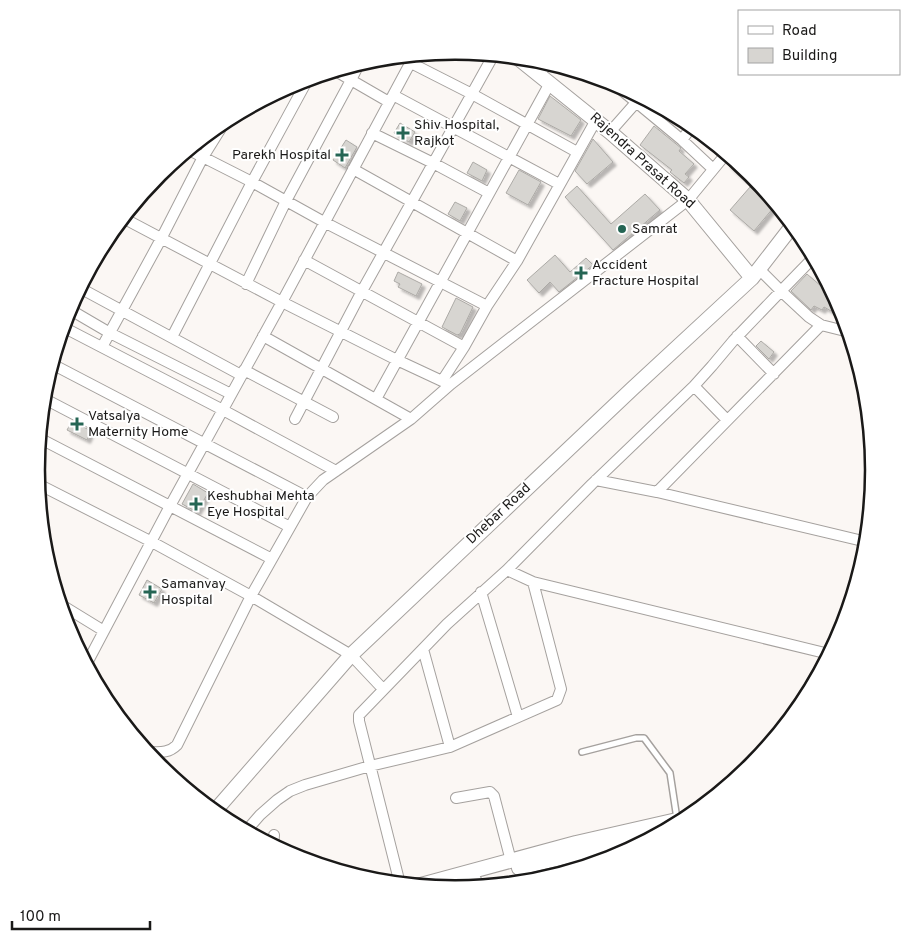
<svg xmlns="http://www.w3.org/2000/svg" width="910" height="941" font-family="Overpass,sans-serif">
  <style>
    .green { fill: #ddbcbf }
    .building { fill: #d7d5d1; stroke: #acaaa6; filter: url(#shadow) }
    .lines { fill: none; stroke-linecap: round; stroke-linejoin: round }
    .lane-casing { stroke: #a5a19e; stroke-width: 8 }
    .street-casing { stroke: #a5a19e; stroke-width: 12 }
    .secondary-casing { stroke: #a5a19e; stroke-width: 16 }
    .lane { stroke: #fff; stroke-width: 5 }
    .street { stroke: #fff; stroke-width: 10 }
    .secondary { stroke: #fff; stroke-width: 14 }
    .poi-dot { fill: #256554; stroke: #fff; stroke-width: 2 }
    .labels { text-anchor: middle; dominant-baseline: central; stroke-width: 4; stroke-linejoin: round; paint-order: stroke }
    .poi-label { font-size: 14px; fill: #1a1918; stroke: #fff; text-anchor: start }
    .street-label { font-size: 14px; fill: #1a1918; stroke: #fff }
    .rim { fill: none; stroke: #1a1918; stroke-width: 2.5 }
  </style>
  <defs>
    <filter id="shadow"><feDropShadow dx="3.5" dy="3.5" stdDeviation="1" flood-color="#0004"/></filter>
  </defs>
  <rect width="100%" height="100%" fill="#fbf7f4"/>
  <path class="green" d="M623 853 615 857 536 881 477 887Z"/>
  <path class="building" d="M550 96 581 120 571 136 538 119Z
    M400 123 415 132 409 142 394 133Z
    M654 126 681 148 679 151 694 164 685 174 689 177 684 183 670 172 672 170 640 145Z
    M593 139 613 162 587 184 575 171Z
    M346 140 357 147 345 168 333 160Z
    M731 158 750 173 744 180 727 164Z
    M473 162 487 170 482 181 467 173Z
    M519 170 541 182 528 205 506 193Z
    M577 186 611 224 645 194 660 210 613 250 565 197Z
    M750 187 774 207 754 231 730 210Z
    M455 202 467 208 460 221 448 214Z
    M555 255 570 272 586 258 593 265 559 292 550 282 539 293 527 280Z
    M398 272 422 284 416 296 398 287 400 284 394 281Z
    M807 274 836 299 831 311 824 307 822 310 814 306 811 310 791 291Z
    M456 298 473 307 460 334 457 335 442 327Z
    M761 341 774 352 769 359 756 346Z
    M72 421 91 431 87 440 67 430Z
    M193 484 208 493 197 512 182 504Z
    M147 580 162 589 154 603 139 595Z"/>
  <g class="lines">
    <defs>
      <path id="lane" d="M582 752 636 738H644L670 773 677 819"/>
      <path id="street" d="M411 63 472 94 577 152
        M359 64 351 80 389 102
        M539 74 548 63
        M613 83 682 140 713 169
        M393 95 559 184
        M610 132 640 98
        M372 133 433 163 489 193
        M682 140 692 126
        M189 150 252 182 324 222 487 306
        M353 169 517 261
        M123 218 282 302 397 360 442 381
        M814 257 781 291 809 317 821 325
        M304 260 464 347
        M246 284 286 201 351 80 336 71
        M80 288 241 375
        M69 309 110 333 231 394
        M63 327 223 410 336 471
        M263 336 411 419
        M737 336 774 374
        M172 337 252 182 308 79
        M102 347 161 239 203 157 226 120
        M52 364 307 497
        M244 370 333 417
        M448 383 442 381 464 347 487 306 517 261 596 120
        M694 386 727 420
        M43 398 290 527
        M376 399 550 83
        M295 419 362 291 493 56
        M39 438 272 559
        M596 480 657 492 821 325 849 332
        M38 484 152 542 251 596 351 655 383 689
        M657 492 867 542
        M533 582 829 654
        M481 592 518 717
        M60 604 104 631
        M423 649 450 747
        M86 665 170 506 282 302 414 56
        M147 752C159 752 168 754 177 745L251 596 307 497 323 480 411 419 451 384 688 200 726 154
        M456 798 490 792 494 796 511 861
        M246 831 260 815 277 800 290 791 305 785 370 766 450 747 557 700 561 689 533 582 507 570
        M273 846 274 835
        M400 884 359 721V715L447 624 507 570 592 484 694 386 712 366 733 341 781 291 759 269"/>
      <path id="secondary" d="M518 58 610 132 688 200 752 278
        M214 812 351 655 632 389 752 278 793 225
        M519 868 659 834
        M417 886 576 843 690 817
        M445 888 474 880"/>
    </defs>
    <use href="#lane" class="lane-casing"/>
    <use href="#street" class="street-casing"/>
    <use href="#secondary" class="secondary-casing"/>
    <use href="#lane" class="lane"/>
    <use href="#street" class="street"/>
    <use href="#secondary" class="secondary"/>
  </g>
  <g class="poi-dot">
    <path d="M400.5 125.5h5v5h5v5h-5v5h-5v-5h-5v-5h5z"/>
    <path d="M339.5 147.5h5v5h5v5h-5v5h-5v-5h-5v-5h5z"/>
    <circle cx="622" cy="229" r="5"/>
    <path d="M578.5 265.5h5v5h5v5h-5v5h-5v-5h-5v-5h5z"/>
    <path d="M74.5 416.5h5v5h5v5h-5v5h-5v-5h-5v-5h5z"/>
    <path d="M193.5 496.5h5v5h5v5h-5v5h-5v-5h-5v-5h5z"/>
    <path d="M147.5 584.5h5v5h5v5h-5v5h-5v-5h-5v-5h5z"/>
  </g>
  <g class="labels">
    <g class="poi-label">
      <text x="414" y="125">Shiv Hospital,<tspan x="414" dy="16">Rajkot</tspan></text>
      <text x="331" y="155" text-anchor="end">Parekh Hospital</text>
      <text x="632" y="229">Samrat</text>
      <text x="592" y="265">Accident<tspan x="592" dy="16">Fracture Hospital</tspan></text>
      <text x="88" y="416">Vatsalya<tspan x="88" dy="16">Maternity Home</tspan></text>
      <text x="207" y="496">Keshubhai Mehta<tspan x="207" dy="16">Eye Hospital</tspan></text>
      <text x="161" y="584">Samanvay<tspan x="161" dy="16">Hospital</tspan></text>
    </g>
    <g class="street-label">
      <text transform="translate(642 161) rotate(42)">Rajendra Prasat Road</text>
      <text transform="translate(499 514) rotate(-43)">Dhebar Road</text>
    </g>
  </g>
  <path d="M0 0H910V941H0ZM45 470a410 410 0 1 1 820 0a410 410 0 1 1-820 0Z" fill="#fff" fill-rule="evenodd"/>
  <path class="rim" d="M45 470a410 410 0 1 1 820 0a410 410 0 1 1-820 0Z"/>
  <rect x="738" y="10" width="162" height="65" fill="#ffffff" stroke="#a3a3a3"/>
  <rect x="748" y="26" width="25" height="8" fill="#ffffff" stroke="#a3a3a3"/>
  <text x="782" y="35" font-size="15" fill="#1a1918">Road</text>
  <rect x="748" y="48" width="25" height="15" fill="#d7d5d1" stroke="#a3a3a3"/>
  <text x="782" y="60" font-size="15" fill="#1a1918">Building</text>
  <path d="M12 921v8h138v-8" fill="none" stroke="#1a1918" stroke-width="2.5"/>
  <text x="20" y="921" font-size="15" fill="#1a1918" stroke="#ffffff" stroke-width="4" paint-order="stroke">100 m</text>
</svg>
